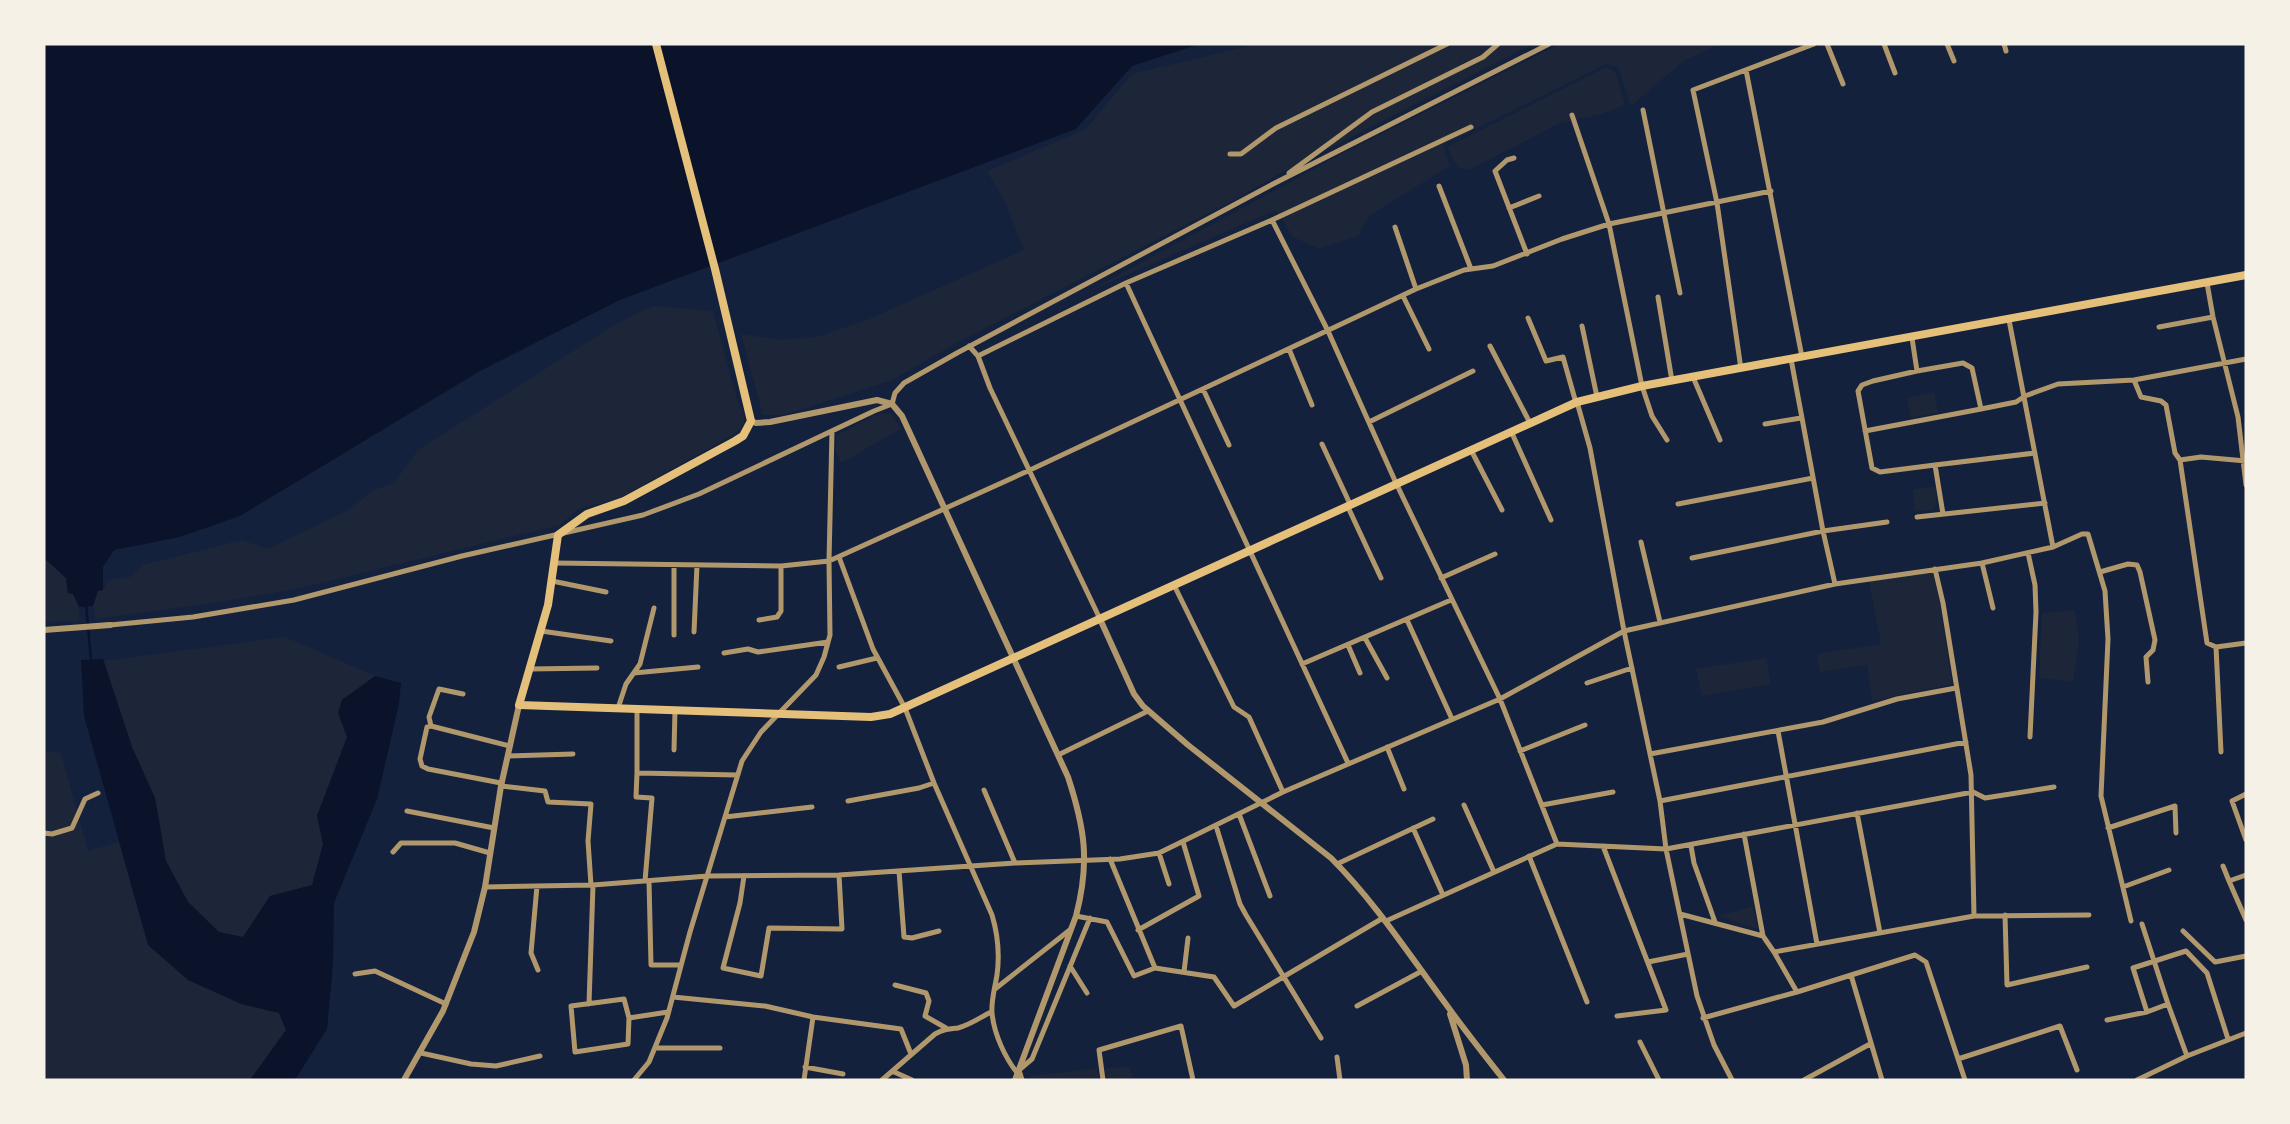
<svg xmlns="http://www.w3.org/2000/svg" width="2290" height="1124" font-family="'Public Sans',sans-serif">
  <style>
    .green { fill: #1d2539 }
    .water { fill: #0b132b }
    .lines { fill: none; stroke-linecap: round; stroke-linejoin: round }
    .stream { stroke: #0b132b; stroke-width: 2.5 }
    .minor { stroke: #b1986c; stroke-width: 5 }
    .tertiary { stroke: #b1986c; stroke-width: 6 }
    .primary { stroke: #e5c07b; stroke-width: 8 }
  </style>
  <rect width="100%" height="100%" fill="#14213d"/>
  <path class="green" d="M1257 44H1533L1279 174 1236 199 958 342 892 380 784 415H763L741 334 778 340 817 337 867 320 1024 250 1006 204 987 171 1085 130 1132 74Z
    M1560 44H1719L1682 62 1631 106 1618 67 1606 64 1443 145 1450 166 1370 215 1358 236 1319 249 1293 237 1276 210 1085 293 1340 155Z
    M1606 67 1615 72 1625 105 1601 114 1558 124 1469 170 1458 168 1447 147Z
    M654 306 713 311 736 396 745 418 741 429 722 441 620 498 578 509 560 525 300 588 221 602 95 619 93 606 98 591 103 590 109 580 131 577 143 565 242 540 267 549 345 512 374 490 394 483 418 450 608 329 641 311Z
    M1934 392 1938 412 1911 418 1907 398Z
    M879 414H891L901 429 841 463 836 451V435Z
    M1936 487 1937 504 1933 510 1915 511 1913 489Z
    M44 558 66 578 68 593H73L79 607V621L44 622Z
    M1933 571 1940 604 1952 684 1872 701 1867 665 1820 672 1817 654 1881 644 1869 581Z
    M2075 610 2079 641 2073 682 2039 678 2042 613Z
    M285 637 375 676 342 700 347 737 317 816 323 844 312 886 270 896 243 937 219 932 188 902 166 861 155 798 132 747 104 661Z
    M1766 658 1771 684 1702 696 1696 669Z
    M44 751 61 753 88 851 119 842 148 945 241 1004 279 1013 286 1030 250 1080H44Z
    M1753 906 1758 929 1718 916Z
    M1129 1067 1134 1080H1107L1105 1068Z
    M1097 1068 1099 1080H1029L1030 1076Z"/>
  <path class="water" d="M44 44H1200L1132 66 1076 129 620 300 480 371 240 516 180 537 114 550 103 567V590L98 591 93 606 79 607 73 594 68 593 66 578 44 558Z
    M103 659 132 747 155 798 166 861 188 902 219 932 243 937 270 896 312 885 323 844 317 816 347 737 338 713 342 700 375 676 401 683 399 704 377 799 334 903 333 965 327 1029 295 1080H250L286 1030 279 1013 241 1004 188 980 148 945 84 716 81 660Z"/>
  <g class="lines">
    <path class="stream" d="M86 604 91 660"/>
    <path class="minor" d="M1827 44 1843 84
      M1884 44 1895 73
      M1947 44 1954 61
      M2004 44 2006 51
      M1746 70 1802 357
      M1643 110 1680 293
      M1572 115 1609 224 1642 386 1652 416 1667 440
      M1230 154H1241L1276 128 1447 44
      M1514 158 1507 160 1495 171 1527 254
      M1289 173 1372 112 1483 57 1498 44
      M1439 186 1471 269
      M1509 208 1539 196
      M1272 220 1328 331 1396 483 1500 699 1557 844
      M1395 227 1416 289
      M1126 283 1348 763
      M2207 283 2213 317 2238 417 2246 485
      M1403 296 1429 349
      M1658 297 1672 381
      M1528 318 1546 361 1563 357 1576 403
      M1582 326 1597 397
      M2159 327 2213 317
      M1912 338 1917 371
      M969 346 978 356 990 388 1100 619
      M1490 346 1530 423
      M1289 349 1312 405
      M978 356 1126 283 1272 220 1471 127
      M1791 359 1823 531 1835 584
      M1741 369 1717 203 1693 90 1814 44
      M1693 377 1720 440
      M2134 380 2141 397 2161 401 2166 405 2175 453 2180 460
      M1203 389 1229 445
      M1577 402 1590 448 1624 631 1660 801 1666 849 1697 996 1714 1045 1732 1080
      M1369 422 1473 371
      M1765 424 1801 418
      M1511 431 1551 520
      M1865 431 1981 409
      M1322 444 1350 504
      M1471 450 1502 510
      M1935 465 2035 453
      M1678 504 1813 478
      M1347 505 1381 578
      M1943 514 1935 465 1880 472 1872 468 1858 391 1862 385 1873 381 1917 371 1963 363 1972 368 1981 409 2016 402 2025 396 2058 384 2134 380 2246 359
      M1917 517 2045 503
      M1641 542 1660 622
      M2053 547 2082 534H2088L2105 591 2108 639 2101 796 2131 921
      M2028 553 2035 585 2036 612 2030 737
      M839 557 873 649 905 708 934 783 992 915C998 935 1000 953 997 975 995 987 991 1001 992 1013 994 1034 1005 1058 1018 1074
      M1692 558 1823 531 1887 522
      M554 563 781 566 829 561 1030 470 1416 289 1464 270 1493 266 1562 239 1609 224 1771 191
      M1982 563 1993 608
      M674 565V635
      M2100 572 2128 564 2137 565 2140 572 2155 640 2153 650 2146 657 2148 682
      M1441 578 1495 554
      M552 581 606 592
      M1174 585 1234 707 1249 717 1283 792
      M759 620 777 617 781 611V566
      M1407 620 1452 719
      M110 625 193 617 294 600 462 556 643 515 699 494 874 411 892 404 895 393 904 383 957 353 1275 183 1549 44
      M541 631 611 641
      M694 632 697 565
      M1365 638 1387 678
      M1348 645 1360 673
      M2216 647 2207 643 2180 460 2201 457 2246 461
      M724 653 748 649 758 652 828 642
      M1302 664 1451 600
      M839 667 877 658
      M530 669 597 668
      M634 673 698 667
      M1587 683 1632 668
      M618 708 626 684 640 664 654 608
      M637 709V773L738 775
      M431 726 429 717 439 689 463 694
      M1778 731 1817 944
      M1387 747 1404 789
      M674 750 675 710
      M1520 751 1585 725
      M2221 752 2216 647 2246 643
      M1650 754 1823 722 1897 699 1956 688
      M1058 755 1148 711
      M508 756 573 754
      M637 773 636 797 652 798 645 881
      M501 783 428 769 422 766 420 759 427 727 431 726 510 746
      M501 786 545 791 548 802 591 804 588 841 591 885
      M984 790 1015 863
      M2246 794 2232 801 2246 840
      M848 801 919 788 934 783
      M1660 801 1966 742
      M1464 805 1494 872
      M1542 805 1613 792
      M407 811 494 828
      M1857 813 1880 933
      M1239 814 1270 896
      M725 817 812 807
      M1413 828 1443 895
      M2108 828 2175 806 2176 833
      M1217 829 1240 904 1246 915 1321 1038
      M44 833 52 834 72 828 85 799 98 793
      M1744 834 1763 936
      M1603 846 1666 1010 1617 1016
      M1691 846 1694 863 1715 922
      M393 852 401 843H455L490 853
      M1159 853 1169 884
      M1529 856 1587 1002
      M1110 859 1155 968
      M1337 864 1433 819
      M2223 866 2229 881
      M899 871 904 937 912 938 939 931
      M2246 875 2229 881 2246 920
      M744 876 740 903 723 968 761 976 769 928 842 929 839 875
      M649 881 651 965H681
      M537 886 531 953 538 970
      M485 887 593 885 708 876 839 875 1015 863 1120 859 1159 853 1283 792 1500 699 1624 631 1835 584 1982 563 2053 547 2009 320
      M2123 887 2169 870
      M1680 914 1763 936 1774 952 1797 992
      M2005 915 2007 985 2087 967
      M1076 916 1107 922 1134 976 1155 968 1214 977 1234 1006 1383 918
      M1974 916 2089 915
      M1386 921 1557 844 1666 849 1973 792 1985 798 2054 787
      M2142 924 2168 1004
      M1138 930 1199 896 1183 842
      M2183 931 2215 962 2246 956
      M1774 952 1974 916 1971 775 1943 603 1935 569
      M1648 962 1688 954
      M1070 966 1087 993
      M1184 972 1188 938
      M355 974 375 971 446 1004
      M1851 975 1882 1080
      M895 985 926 993 929 1001 925 1016 946 1028
      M995 989 1071 929
      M673 997 765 1006 813 1017 901 1029 911 1054
      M589 1004 593 885
      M1357 1006 1422 971
      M629 1018 624 999 571 1006 575 1052 628 1044 629 1018 668 1012
      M1703 1018 1797 992 1915 955 1926 962 1965 1080
      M2107 1020 2147 1012
      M1640 1042 1659 1080
      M655 1048H720
      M421 1053 471 1064 496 1066 540 1056
      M2187 1056 2168 1004 2147 1012 2133 968 2186 951 2207 973 2228 1039
      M1337 1057 1340 1080
      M1958 1059 2060 1026 2077 1070
      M805 1067 843 1074
      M892 1071 912 1080
      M634 1080 649 1062 667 1018 690 932 742 761 761 732 816 675 824 657 830 635 829 561 832 431
      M804 1080 813 1017
      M882 1080 935 1034C944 1029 949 1029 958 1028 970 1025 981 1017 991 1012
      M1022 1080 1019 1070 1032 1059 1090 918
      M1103 1080 1099 1050 1181 1026 1193 1080
      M1804 1080 1870 1044
      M2137 1080 2187 1056 2246 1033"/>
    <path class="tertiary" d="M751 421 756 423 770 422 877 400 892 404 902 416 1068 777C1085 829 1090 862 1076 916L1015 1080
      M1100 619 1134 694 1143 706 1188 745 1331 858C1376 903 1410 956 1448 1007 1466 1032 1485 1056 1504 1080
      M44 630 110 625
      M1450 1014 1466 1065 1467 1080
      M404 1080 443 1011 474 932 485 887 501 786 519 705"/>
    <path class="primary" d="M656 44 715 269 751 421 743 436 735 441 624 501 587 514 558 535 548 605 519 705 871 717 890 714 1577 402 1642 386 2246 275"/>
  </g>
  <rect width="2290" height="1124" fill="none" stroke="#f6f1e7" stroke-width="91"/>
</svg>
